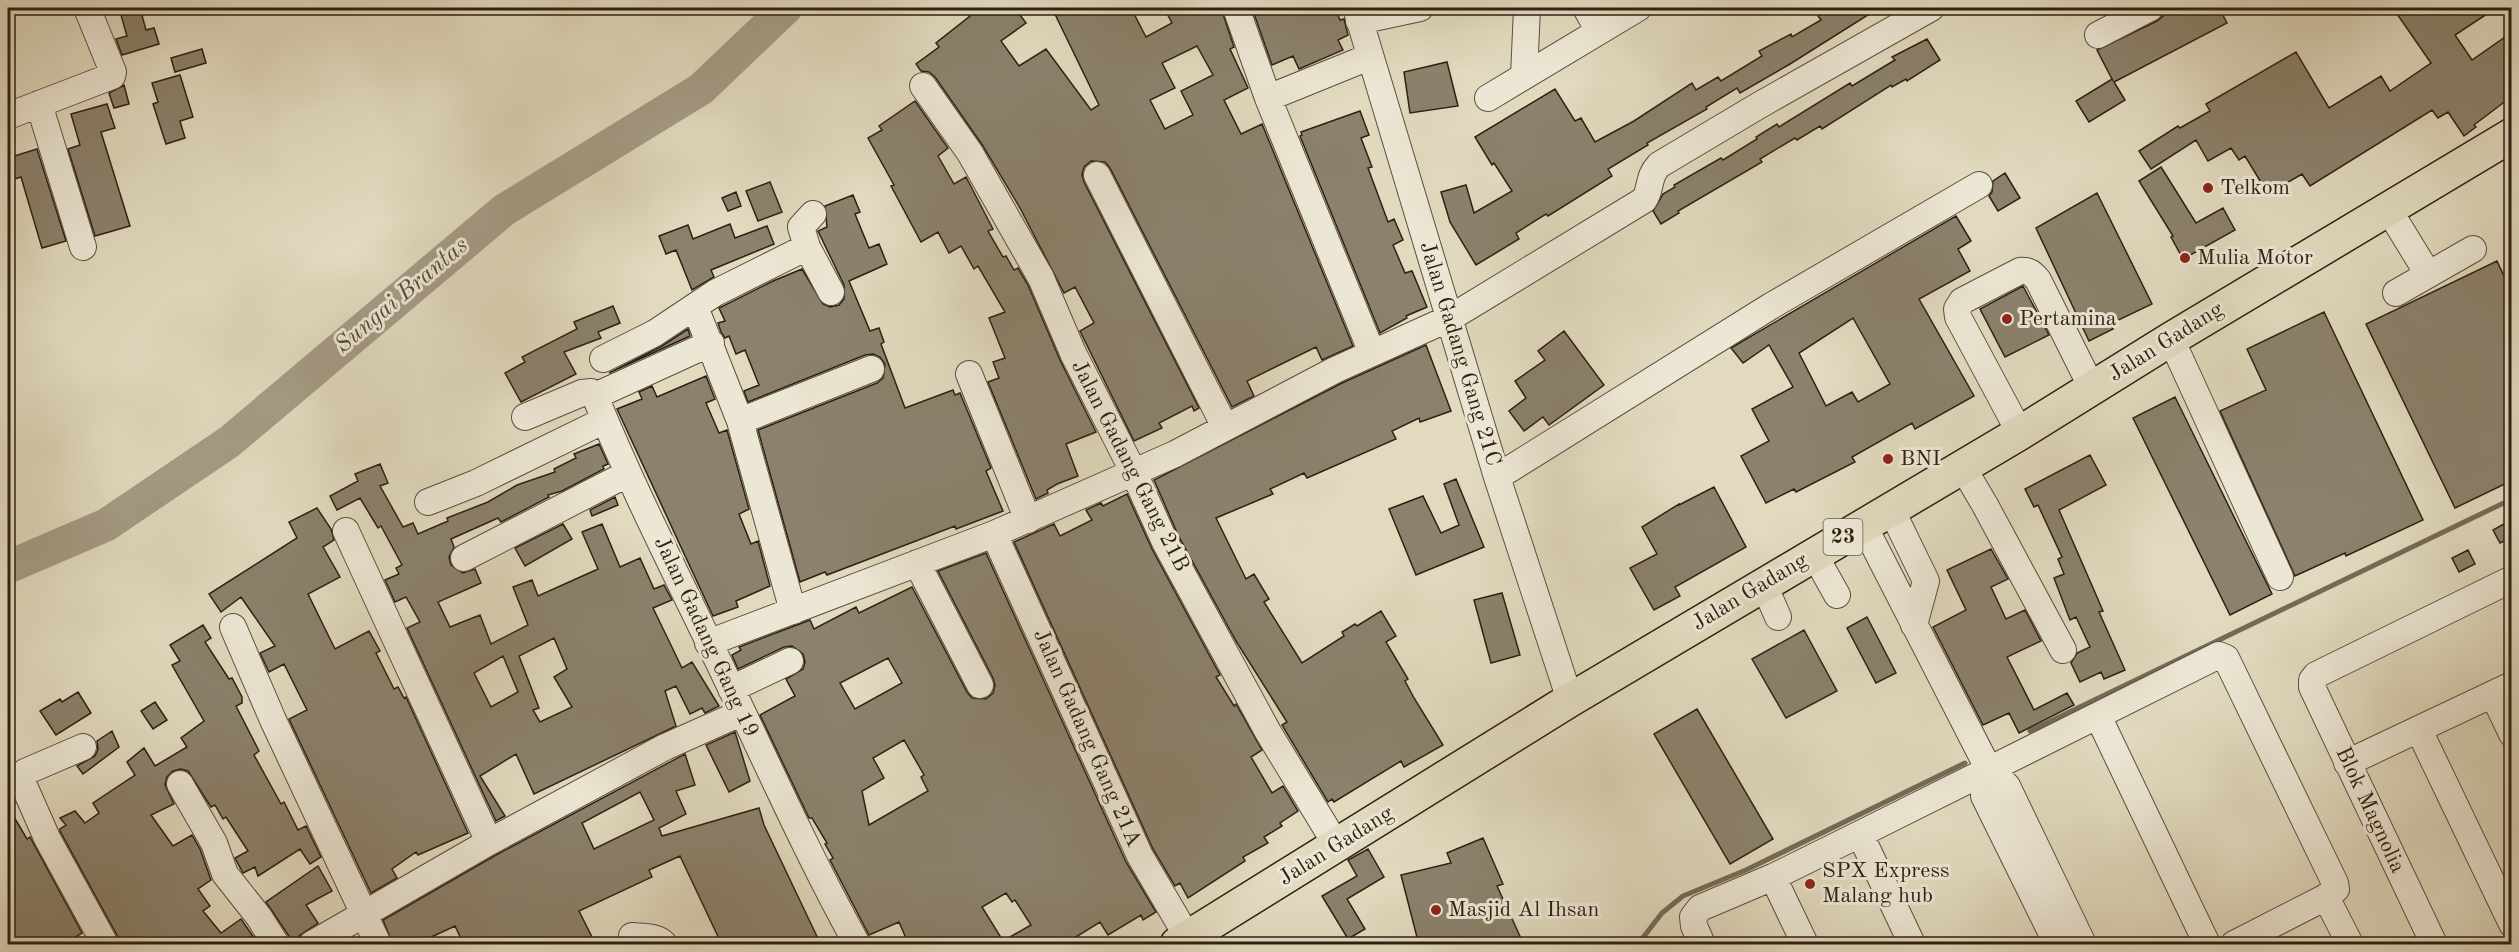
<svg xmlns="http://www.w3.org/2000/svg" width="2519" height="952" font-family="'Old Standard TT',serif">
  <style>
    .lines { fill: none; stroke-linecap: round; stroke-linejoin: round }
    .stream { stroke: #756a57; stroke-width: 5 }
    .river { stroke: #a49b85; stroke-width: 33 }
    .building { fill: #8b816c; stroke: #2e2013; stroke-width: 1.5; fill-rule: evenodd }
    .minor-casing { stroke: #5b4e3e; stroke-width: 28 }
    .highway-casing { stroke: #2e2013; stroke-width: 36 }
    .minor { stroke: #ece7d5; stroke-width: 26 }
    .highway { stroke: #e1dabf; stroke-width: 33 }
    .poi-dot { fill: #8f2418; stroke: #ece7d5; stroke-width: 2 }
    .labels { text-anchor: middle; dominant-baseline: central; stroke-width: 6; stroke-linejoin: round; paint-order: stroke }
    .shield { fill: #ece7d5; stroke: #675c4d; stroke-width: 1.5 }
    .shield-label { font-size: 21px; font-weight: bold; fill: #2e2013 }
    .poi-label { font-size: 22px; fill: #2e2013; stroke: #ece7d5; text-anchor: start }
    .street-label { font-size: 22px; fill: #2e2013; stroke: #ece7d5 }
    .water-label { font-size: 24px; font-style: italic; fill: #574b3b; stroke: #ece7d5 }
  </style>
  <rect width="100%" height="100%" fill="#e1dabf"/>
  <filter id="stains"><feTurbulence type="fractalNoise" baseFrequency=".00333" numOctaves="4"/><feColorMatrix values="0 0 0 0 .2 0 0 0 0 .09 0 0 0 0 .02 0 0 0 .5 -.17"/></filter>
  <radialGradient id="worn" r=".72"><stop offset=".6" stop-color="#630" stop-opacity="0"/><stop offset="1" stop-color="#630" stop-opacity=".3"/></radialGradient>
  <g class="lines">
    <path class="stream" d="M2030 731 2512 499
      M1638 944 1662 913 1683 896 1746 870 1965 763"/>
    <path class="river" d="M8 567 106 525 229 442 504 210 701 89 786 8"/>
  </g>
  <path class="building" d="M119 8H140L146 30 154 28 159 44 122 55 116 39 127 36Z
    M965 8H1015L1026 23 1001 41 1019 66 1046 49 1091 110 1099 105 1052 8H1131L1146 37 1172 23 1164 8H1221L1234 47 1230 49 1248 88 1224 100 1241 134 1262 124 1353 346 1322 360 1316 347 1247 381 1254 396 1232 407 1110 168 1105 162 1091 161 1084 167 1082 175 1084 182 1199 408 1194 411 1192 406 1159 423 1162 428 1134 441 1080 331 1094 323 1075 287 1064 293 1020 208 983 146 935 77 929 72 921 71 916 64 939 47 936 43 970 16ZM1197 46 1213 75 1181 91 1193 115 1165 129 1150 100 1175 88 1162 63Z
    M1252 8H1335L1340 20 1344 19 1348 35 1338 40 1343 50 1299 69 1293 56 1272 65Z
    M1832 8H1879L1790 64 1740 93 1737 88 1706 107 1707 109 1647 143 1648 145 1608 169 1612 176 1548 216 1546 214 1516 233 1519 239 1476 265 1450 222 1441 192 1466 185 1474 213 1512 191 1494 163 1492 165 1475 137 1555 89 1575 121 1581 118 1595 142 1634 121 1692 83 1696 90 1718 77 1721 81 1762 56 1759 51 1791 34 1792 37 1821 20 1818 16Z
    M2165 8H2219L2227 23 2114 82 2125 100 2089 122 2076 101 2112 79 2113 81 2097 50 2157 21 2163 16Z
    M2406 8H2496L2455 35 2472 60 2511 33V97L2474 125 2476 127 2464 136 2448 112 2438 118 2432 110 2310 186 2302 174 2268 194 2245 156 2239 160 2231 148 2208 161 2196 140 2151 169 2139 151 2178 126 2180 128 2210 111 2206 104 2296 52 2329 108 2381 76 2390 91 2431 63 2397 14Z
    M1927 39 1940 60 1907 81 1906 79 1892 87 1891 85 1822 129 1820 126 1797 140 1795 138 1760 159 1762 162 1678 211 1679 213 1661 224 1653 211 1663 194 1675 187 1674 185 1721 158 1723 160 1757 139 1756 137 1777 124 1779 127 1850 83 1852 86 1895 60 1892 57Z
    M202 49 206 63 175 72 171 58Z
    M1447 62 1458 106 1410 113 1404 72Z
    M180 75 193 117 180 121 185 138 166 144 153 104 158 102 152 83Z
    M124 85 129 104 114 108 109 93Z
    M915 101 948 148 938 156 954 184 966 177 993 229 988 231 1003 257 1006 256 1014 270 1018 268 1028 285 1060 360 1096 432 1066 444 1078 476 1057 484 1047 490 1048 493 1036 499 988 382 999 378 993 362 1005 358 989 318 1005 312 978 266 974 269 961 246 949 253 938 232 921 242 891 186 894 185 868 138 882 130 879 126Z
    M107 104 115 128 101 132 130 226 95 236 68 149 80 145 71 114Z
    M1360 111 1369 135 1361 138 1372 167 1368 168 1388 222 1394 219 1403 240 1393 245 1405 273 1412 271 1427 307 1406 316 1407 318 1380 333 1300 136 1302 135 1301 132Z
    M37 149 66 241 42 248 21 177 8 181V158Z
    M2161 167 2196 223 2223 208 2235 230 2183 259 2171 237 2173 236 2139 181Z
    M2005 173 2020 198 1998 211 1989 196 1992 192 1993 181Z
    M770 182 782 212 758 221 746 191Z
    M736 192 741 206 728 211 722 198Z
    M2097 193 2152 304 2110 324 2113 329 2089 341 2036 228Z
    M853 195 860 212 855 214 869 248 879 244 887 264 849 281 870 331 879 328 884 342 881 344 905 408 953 390 955 395 960 393 991 468 986 471 1003 511 956 529 955 526 827 575 825 572 800 582 758 430 877 383 883 378 885 364 880 357 873 354 865 355 748 402 744 391 759 385 745 350 736 354 729 336 725 338 721 332 718 323 725 321 719 308 773 281 802 269 823 304 830 307 839 305 844 299V285L818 231 827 227 825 206Z
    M1956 216 1971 241 1958 249 1970 271 1919 299 1974 396 1915 429 1912 423 1852 457 1855 462 1796 492 1794 489 1766 503 1741 456 1769 441 1752 409 1793 387 1769 345 1743 363 1731 348ZM1853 318 1890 384 1858 402 1852 392 1826 406 1799 353Z
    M730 224 735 238 767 226 774 244 711 270 714 277 692 290 676 250 666 254 659 236 688 225 693 239Z
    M2497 261 2511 291V481L2455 508 2366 324Z
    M2023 286 2049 335 2005 357 1980 309Z
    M613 306 620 323 598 332 601 338 564 352 576 374 521 402 505 373 525 362 522 357 577 329 574 322Z
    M2324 312 2423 520 2346 556 2345 553 2295 576 2220 411 2266 390 2247 349Z
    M688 329 690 336 609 373 662 346Z
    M1564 331 1604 385 1549 425 1543 417 1524 431 1509 411 1526 398 1515 381 1545 360 1538 351Z
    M1426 345 1451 411 1420 422 1419 418 1392 431 1396 439 1307 478 1304 473 1270 489 1273 494 1216 518 1246 579 1254 574 1269 599 1264 602 1302 663 1344 636 1342 632 1355 624 1357 626 1381 611 1396 636 1386 642 1408 679 1405 681 1414 698 1443 745 1404 767 1401 761 1334 802 1332 799 1328 802 1282 725 1287 722 1236 641 1178 535 1154 480 1342 383Z
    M706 376 715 399 706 403 719 433 727 430 749 509 739 514 751 544 758 541 770 586 736 601 738 607 713 616 617 409 642 399 639 392 652 386 657 397Z
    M2175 397 2272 594 2230 615 2133 418Z
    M599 444 608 464 603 466 604 469 562 491 548 495 549 497 501 522 498 518 451 539 454 547 449 557 451 565 463 573 475 569 481 583 438 602 450 627 480 615 491 644 528 625 513 587 532 580 538 596 598 569 582 532 602 524 620 567 640 558 654 589 664 585 672 600 653 608 682 668 692 662 719 706 705 713 702 708 690 714 676 686 665 691 676 726 534 794 516 754 480 776 505 816 496 821 407 628 420 622 406 597 395 602 385 580 399 574 396 568 402 565 381 526 378 528 360 498 337 510 330 496 358 481 355 474 380 464 388 483 380 486 403 527 413 523 418 534 448 521 447 518 488 502 517 485 555 472 554 469 576 458 574 454ZM554 638 567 669 554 677 572 707 540 722 533 710 539 708 519 656ZM503 656 518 692 491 707 474 673Z
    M2090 455 2106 485 2059 510 2090 581 2103 611 2099 612 2125 670 2104 679 2101 672 2080 682 2071 663 2077 653 2090 647 2076 617 2070 620 2054 578 2064 574 2058 559 2062 557 2038 505 2034 507 2025 489Z
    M1456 479 1484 547 1416 575 1389 509 1423 496 1441 533 1459 525 1444 484Z
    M1714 487 1746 547 1675 587 1680 596 1654 610 1630 568 1657 554 1642 527 1679 504V505Z
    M1127 494 1152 549 1220 675 1216 677 1234 706 1236 704 1262 750 1251 757 1272 793 1283 786 1298 811 1280 823 1282 826 1264 837 1268 843 1243 857 1245 861 1188 898 1180 883 1175 886 1153 849 1014 542 1054 524 1060 536 1092 520 1086 510 1101 503 1103 506Z
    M615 497 618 505 592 516 590 510Z
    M317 508 331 529 334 540 323 547 340 577 308 594 335 649 369 631 380 651 376 653 394 689 398 687 404 698 406 697 468 833 418 855 416 852 392 869 397 878 371 893 289 719 307 710 284 664 269 672 260 653 275 646 241 597 221 612 209 594 297 538 289 522Z
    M2511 520V538L2500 543 2493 530Z
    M563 524 572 539 525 566 515 548Z
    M1991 549 2008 579 1991 587 2006 619 2025 610 2041 641 2007 657 2034 710 2067 693 2074 705 2019 733 2009 713 1983 725 1933 627 1966 610 1947 570Z
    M2468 550 2475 564 2459 572 2452 558Z
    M986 553 1126 862 1156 912 1143 920 1141 915 1108 935 1100 922 1063 945H909L899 922 869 935 830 860 833 858 825 844 827 843 812 818H809L760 715 795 696 786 679 803 669 805 662 803 654 792 646 784 647 738 669 732 655 741 650 739 647 810 620 814 629 856 607 859 613 912 587 967 692 972 698 986 699 993 693 995 685 993 678 938 571ZM888 658 902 683 855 709 840 683ZM904 740 924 775 921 777 928 791 869 825 862 791 884 778 873 758ZM1006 893 1012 902 1015 900 1031 925 1003 941 982 907Z
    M1502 593 1520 655 1491 663 1474 600Z
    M1867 617 1896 673 1876 683 1847 628Z
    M203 625 211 638 205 642 229 679 232 678 242 697V703L236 706 259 751 254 755 281 804 284 802 298 830 306 826 321 857 310 864 300 849 258 876 255 867 243 873 235 858 248 851 226 817 223 819 215 805 211 807 188 771 181 769 173 771 167 777 165 785 174 804 151 815 173 846 192 835 200 849 211 880 198 889 210 906 203 911 221 933 241 919 259 945H192L189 939 179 945H120L118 937 60 831V829L66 825 60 818 75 811 85 823 99 813 93 803 135 775 127 762 144 748 155 766 187 747 181 738 204 721 172 665 180 661 170 645Z
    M1804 630 1837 691 1786 718 1752 659Z
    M78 692 91 713 56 735 40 711 60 699 62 702Z
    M155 702 167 720 153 729 141 711Z
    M1697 709 1773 839 1730 864 1654 734Z
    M112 731 119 747 83 774 77 766 95 756 98 749 97 741Z
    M735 732 750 781 729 792 706 745Z
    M685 754 695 785 676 791 686 814 659 828 662 836 759 808 764 825 821 945H722L680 856 649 870 652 877 579 911 596 945H464L455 926 425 940 427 945H393L383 920 496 855ZM640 792 654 820 594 849 582 823Z
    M8 807 27 839 30 837 82 933 63 945H8Z
    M1483 838 1503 884 1497 886 1524 945H1419L1401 875 1451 863 1447 853Z
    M1368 849 1384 877 1347 899 1365 929 1348 939 1322 896 1357 876 1348 860Z
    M318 866 332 891 306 905 318 923 299 936 297 945H291L289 936 266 902Z"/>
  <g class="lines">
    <defs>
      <path id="minor" d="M1236 8 1268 98 1372 353
        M1356 8 1497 477 1570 700
        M1586 8 1599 31
        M1359 21 1420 8
        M2098 35 2150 8
        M1524 76 1527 8
        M923 86 970 153 1041 278 1073 353 1134 473 1165 542 1268 732 1337 846
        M1268 98 1369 57
        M1488 98 1638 8
        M39 104 83 247
        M8 116 112 76 113 72 87 8
        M1097 175 1225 427
        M2387 207 2428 274
        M807 247 831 292
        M2396 293 2473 249
        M695 307 740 421 793 611
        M2171 339 2280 577
        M603 359 655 333 715 293 807 247 801 227 813 214
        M969 374 1028 520
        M595 396 711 343
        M525 417 582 393 591 392 595 396C635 495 685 591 731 688 772 774 811 861 857 944
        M740 421 871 369
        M2020 433 1958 317 1957 309 1962 301 2020 271C2029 270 2032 273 2038 280L2092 388
        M1962 466 1985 505 2063 650
        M1497 477 1771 306 1979 185
        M428 502 476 483 605 420
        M1891 509 1926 581 1914 625
        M1863 524 1989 770 2007 786 2083 944
        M346 531 489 842
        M994 534 1140 856 1188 938
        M1814 554 1837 595
        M464 558 627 474
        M917 563 980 685
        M1764 585 1778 617
        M233 627 273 720 378 944
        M708 643 994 534 1175 454 1335 370 1450 318 1644 200C1652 188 1647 178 1659 165L1758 106 1931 8
        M731 689 790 661
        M2493 694 2512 734
        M2098 716 2207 944
        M2419 730 2512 924
        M83 747 25 772 21 779 47 838 105 944
        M2347 763 2512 685
        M1989 770 1984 796 2057 944
        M180 784 214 843 225 874 259 917 276 944
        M1860 834 1912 944
        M1773 877 1805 944
        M2326 897 2350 944
        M632 936C643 937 657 936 664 944
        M312 944 489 842 665 747 741 713
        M1702 944 1694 926 1693 917 1700 908 1773 877 1860 834 2219 655 2226 658 2335 883 2336 889 2326 897 2234 944
        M2434 944 2312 687V680L2316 675 2512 579"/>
      <path id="highway" d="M1177 944 1570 700 2020 433 2171 339 2512 135"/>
    </defs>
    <use href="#minor" class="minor-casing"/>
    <use href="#highway" class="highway-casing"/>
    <use href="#minor" class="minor"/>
    <use href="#highway" class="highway"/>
  </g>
  <g class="poi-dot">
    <circle cx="2208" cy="188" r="6"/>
    <circle cx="2185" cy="258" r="6"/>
    <circle cx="2007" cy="319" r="6"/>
    <circle cx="1888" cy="459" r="6"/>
    <circle cx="1810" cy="884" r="6"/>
    <circle cx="1436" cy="910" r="6"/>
  </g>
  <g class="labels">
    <rect class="shield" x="1823.5" y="519" width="39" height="36" rx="4.5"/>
    <g class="shield-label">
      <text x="1843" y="537">23</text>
    </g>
    <g class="poi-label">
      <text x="2220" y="188">Telkom</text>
      <text x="2197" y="258">Mulia Motor</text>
      <text x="2019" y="319">Pertamina</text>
      <text x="1900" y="459">BNI</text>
      <text x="1822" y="871">SPX Express<tspan x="1822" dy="25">Malang hub</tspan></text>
      <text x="1448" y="910">Masjid Al Ihsan</text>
    </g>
    <g class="street-label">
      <text transform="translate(2166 342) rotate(-32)">Jalan Gadang</text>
      <text transform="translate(1460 354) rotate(73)">Jalan Gadang Gang 21C</text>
      <text transform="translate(1130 466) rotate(63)">Jalan Gadang Gang 21B</text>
      <text transform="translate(1750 592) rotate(-31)">Jalan Gadang</text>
      <text transform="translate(706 637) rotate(65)">Jalan Gadang Gang 19</text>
      <text transform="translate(1087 738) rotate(66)">Jalan Gadang Gang 21A</text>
      <text transform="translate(2370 810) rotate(65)">Blok Magnolia</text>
      <text transform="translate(1336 846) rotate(-32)">Jalan Gadang</text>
    </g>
    <g class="water-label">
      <text transform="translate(402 296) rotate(-40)">Sungai Brantas</text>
    </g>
  </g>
  <rect width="2519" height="952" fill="none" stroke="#e1dabf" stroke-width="30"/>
  <rect x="9" y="9" width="2501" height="934" fill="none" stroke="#2e2013" stroke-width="3"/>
  <rect x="15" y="15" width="2489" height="922" fill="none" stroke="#2e2013" stroke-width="1.5"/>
  <rect width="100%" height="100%" filter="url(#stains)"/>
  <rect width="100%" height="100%" fill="url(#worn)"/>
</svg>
